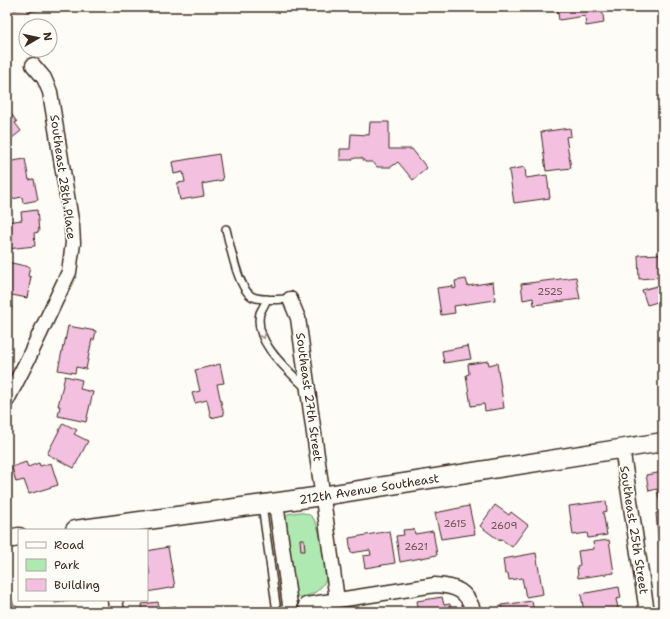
<svg xmlns="http://www.w3.org/2000/svg" width="670" height="619" font-family="'Shantell Sans',sans-serif">
  <style>
    .green { fill: #ade9b0; stroke: #748a67 }
    .building { fill: #f3c0df; stroke: #3b2a1e }
    .lines { fill: none; stroke-linecap: round; stroke-linejoin: round }
    .service-casing { stroke: #3b2a1e; stroke-width: 10 }
    .minor-casing { stroke: #3b2a1e; stroke-width: 17 }
    .tertiary-casing { stroke: #3b2a1e; stroke-width: 21 }
    .service { stroke: #fdfcf7; stroke-width: 7 }
    .minor { stroke: #fdfcf7; stroke-width: 14 }
    .tertiary { stroke: #fdfcf7; stroke-width: 18 }
    .oneway { stroke: #9c938a }
    .labels { text-anchor: middle; dominant-baseline: central; stroke-width: 3.5; stroke-linejoin: round; paint-order: stroke }
    .number-label { font-size: 10px; fill: #69504e }
    .street-label { font-size: 12px; fill: #3b2a1e; stroke: #fdfcf7 }
  </style>
  <rect width="100%" height="100%" fill="#fdfcf7"/>
  <filter id="ink" filterUnits="userSpaceOnUse"><feTurbulence type="fractalNoise" baseFrequency=".025" numOctaves="2"/><feDisplacementMap in="SourceGraphic" scale="8" xChannelSelector="R" yChannelSelector="G"/><feConvolveMatrix kernelMatrix="1 2 1 2 8 2 1 2 1" color-interpolation-filters="sRGB"/></filter>
  <g filter="url(#ink)">
    <path class="green" d="M299 512C304 513 310 514 313 518 322 529 324 566 326 580 317 595 309 596 293 598L282 515Z
      M345 606 346 612H310Z"/>
    <path class="building" d="M14 7H49V8L28 12V8L14 10Z
      M557 7H602L604 23 586 26 585 16 559 20Z
      M7 108 17 122 15 123 21 131 7 142Z
      M370 122H389V149H412L427 168 413 180 398 162 391 167H377L373 162H365L362 158H355L351 160H340V149H350L351 134 369 135Z
      M570 128 571 136 566 137 571 168 546 171 541 132Z
      M219 154 223 180 202 184 204 196 180 200 177 183 185 182 183 172 174 174 172 162Z
      M25 159 29 180 34 179 38 200 23 203 22 197 7 200V162Z
      M525 167 526 178 547 175 550 198 514 203 509 170Z
      M37 210 39 232 34 233 35 246 7 249V222L22 220 21 212Z
      M663 254V277L639 279 638 255Z
      M7 262 30 267 28 276 31 277 27 298 7 294Z
      M576 277 580 299 534 305 533 298 523 300 521 284Z
      M466 279 468 286 493 282 495 300 454 306 455 313 441 315 437 288 453 286V289L456 288 455 281Z
      M657 286 661 301 647 305 642 290Z
      M7 304 12 307 7 318Z
      M68 326 96 331 94 340 92 339 86 369 76 367 75 373 58 370 63 346H64Z
      M468 346 471 359 444 363 442 351Z
      M488 361 489 365 497 363 504 408 485 411 484 404 471 406 466 375 469 374 468 364Z
      M220 364 224 383 217 384 224 415 211 418 207 400 195 403 192 393 200 391 195 370Z
      M65 376 82 380 80 389 93 392 86 422 58 416 60 406H58Z
      M63 423 77 430 74 434 88 441 74 468 47 454Z
      M26 462 28 467 39 463 40 466 51 463 58 485 29 494 24 480 16 482 12 467Z
      M663 472V506H661L657 489 649 491 646 475Z
      M606 501 607 511 603 512 607 535 588 538 587 533 573 535 569 506Z
      M495 505 509 515 511 512 528 525 512 547 501 539 500 541 480 526Z
      M469 506 475 534 441 539 435 513Z
      M663 512V546L659 547 656 513Z
      M414 529 415 534 433 531 437 555 400 562 396 536 404 535 403 530Z
      M390 531 395 563 365 568 363 556 371 555 370 550 351 553 349 538Z
      M300 539H304L305 551H301Z
      M609 540 614 573 578 578 577 566 580 565 578 551 594 549 593 542Z
      M168 547 175 587 147 592V575H150L148 564H147V551Z
      M536 553 543 594 526 597 522 578 509 580 508 573 505 574 503 559Z
      M619 587 621 598 616 599 619 612H584L581 594Z
      M7 597 12 600 13 604 19 609 17 612H7Z
      M442 597 444 605 450 604 451 612H419L417 601Z
      M55 600H75L55 603Z
      M532 601 534 612H502L501 605Z
      M158 602 159 609 176 606 177 612H143L142 604Z"/>
    <g class="lines">
      <defs>
        <path id="service" d="M226 229C230 245 238 290 253 297 264 301 279 299 290 299
          M267 299C265 304 262 309 260 313 253 342 288 370 306 388
          M262 505 277 612"/>
        <path id="minor" d="M290 299 298 318 337 600
          M7 400 27 361 69 272 73 243 72 226 50 92 44 78 33 65
          M622 448 647 612
          M276 503 291 612
          M115 600 117 612
          M306 605 435 585C457 586 467 591 474 612"/>
        <path id="tertiary" d="M75 530 322 496 663 442
          M7 539 19 537"/>
      </defs>
      <use href="#service" class="service-casing"/>
      <use href="#minor" class="minor-casing"/>
      <use href="#tertiary" class="tertiary-casing"/>
      <use href="#service" class="service"/>
      <use href="#minor" class="minor"/>
      <use href="#tertiary" class="tertiary"/>
    </g>
    <defs><path id="oneway-chevron" d="M-2-3.5L2.5 0L-2 3.5" fill="none" stroke-width="1.6" stroke-linecap="round" stroke-linejoin="round"/></defs>
    <use class="oneway" href="#oneway-chevron" transform="translate(263 336) rotate(65)"/>
  </g>
  <g class="labels">
    <g class="number-label">
      <text x="550" y="291">2525</text>
      <text x="455" y="523">2615</text>
      <text x="504" y="525">2609</text>
      <text x="416" y="546">2621</text>
    </g>
    <g class="street-label">
      <text transform="translate(63 177) rotate(82)">Southeast 28th Place</text>
      <text transform="translate(309 397) rotate(82)">Southeast 27th Street</text>
      <text transform="translate(369 489) rotate(-9)">212th Avenue Southeast</text>
      <text transform="translate(634 530) rotate(81)">Southeast 25th Street</text>
    </g>
  </g>
  <rect width="670" height="619" fill="none" stroke="#fdfcf7" stroke-width="24"/>
  <rect x="12" y="12" width="646" height="595" fill="none" stroke="#3b2a1e" stroke-width="1.5" filter="url(#ink)"/>
  <rect x="18" y="529" width="130" height="72" fill="#fdfcf7" stroke="#afa8a0"/>
  <rect x="26" y="542" width="20" height="6" fill="#fdfcf7" stroke="#afa8a0"/>
  <text x="54" y="549" font-size="12" fill="#3b2a1e">Road</text>
  <rect x="26" y="559" width="20" height="12" fill="#ade9b0" stroke="#afa8a0"/>
  <text x="54" y="569" font-size="12" fill="#3b2a1e">Park</text>
  <rect x="26" y="579" width="20" height="12" fill="#f3c0df" stroke="#afa8a0"/>
  <text x="54" y="589" font-size="12" fill="#3b2a1e">Building</text>
  <g transform="translate(38 38) rotate(81)"><circle r="19" fill="#fdfcf7" stroke="#afa8a0"/>
  <path d="M0-3L7 15L0 10L-7 15Z" fill="#3b2a1e"/>
  <text y="-6" font-size="11" font-weight="bold" text-anchor="middle" fill="#3b2a1e">N</text>
  </g>
</svg>
